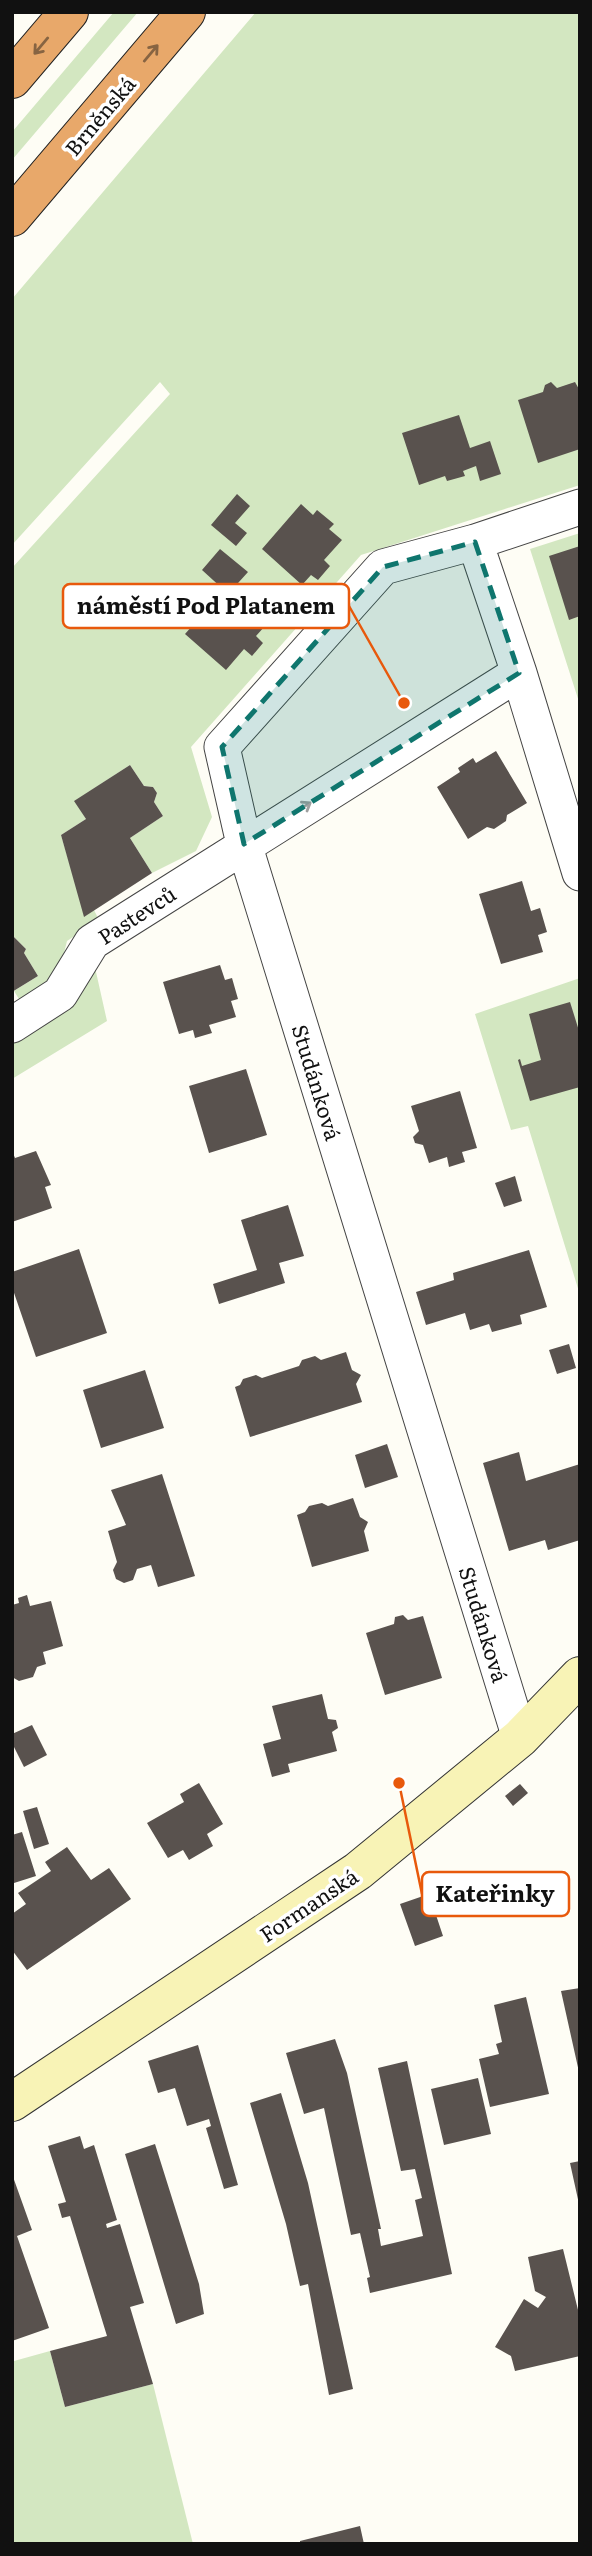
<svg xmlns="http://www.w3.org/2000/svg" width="592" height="2556" font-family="Literata,serif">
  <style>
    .green { fill: #d3e7c1 }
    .building { fill: #59524e }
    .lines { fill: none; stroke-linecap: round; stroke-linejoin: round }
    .street-casing { stroke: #444; stroke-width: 37 }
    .secondary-casing { stroke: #333; stroke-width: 40 }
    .highway-casing { stroke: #222; stroke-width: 40 }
    .street { stroke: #fff; stroke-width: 35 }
    .secondary { stroke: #f8f3b6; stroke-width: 38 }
    .highway { stroke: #e8a86a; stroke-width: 38 }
    .oneway { stroke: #876442 }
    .oneway2 { stroke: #a0a0a0 }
    .marked { fill: #0f766e; fill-opacity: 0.2; stroke: #0f766e; stroke-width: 5; stroke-dasharray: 14 9; stroke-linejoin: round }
    .labels { text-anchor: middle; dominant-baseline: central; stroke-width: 7; stroke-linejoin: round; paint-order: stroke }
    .street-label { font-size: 21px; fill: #111; stroke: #fff }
    .leader { fill: none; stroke: #e8590c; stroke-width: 2.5 }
    .callout-dot { fill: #e8590c; stroke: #fff; stroke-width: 2.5 }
    .callout { fill: #fff; stroke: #e8590c; stroke-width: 2.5 }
    .callout-label { font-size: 23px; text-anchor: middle; font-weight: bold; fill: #111 }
  </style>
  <rect width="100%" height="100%" fill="#fefdf5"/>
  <path class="green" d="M114 12H138L12 160V132Z
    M256 12H580V485L361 555 191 747 212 817 196 851 152 873 130 838 163 816 154 802 157 793 153 787 144 786 130 765 75 801 86 819 61 835 85 916 94 910 99 920 67 941 58 977 24 1007 14 991 38 976 24 953 26 949 12 935V568L170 394 160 382 12 545V299Z
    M580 533V705L530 549Z
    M94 963 107 1021 12 1079V1039Z
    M580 978V1295L528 1126 511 1130 475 1014Z
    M50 2351 65 2407 153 2384 193 2544H12V2356L14 2361Z"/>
  <path class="building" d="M551 382 557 388 575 382 580 391V449L538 463 518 400 543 392 545 385Z
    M459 415 470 448 490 441 501 474 480 481 476 466 463 471 465 476 447 481 445 476 419 485 402 433Z
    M237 494 250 506 235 523 247 533 236 546 211 525Z
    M301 504 313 515 317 510 334 524 329 529 342 540 324 560 330 566 318 580 311 575 302 585 262 549Z
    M580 546V616L569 620 549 556Z
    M220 549 248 572 229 593 265 626 256 636 263 643 252 656 244 649 226 670 185 634 224 590 202 570Z
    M496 751 527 803 507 815 506 821 494 829 487 827 468 839 437 787 460 772 458 768 473 758 476 763Z
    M130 765 144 786 153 787 157 793 154 802 163 816 130 838 152 873 84 917 61 835 86 819 74 801Z
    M522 881 531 911 540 908 547 932 538 935 543 952 501 964 479 894Z
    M12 935 26 949 24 953 38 976 12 992Z
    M220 965 225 980 232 978 238 999 231 1001 236 1017 209 1025 212 1033 195 1038 193 1030 179 1034 163 982Z
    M570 1002 580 1034V1087L530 1101 518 1060 520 1059 522 1066 541 1060 529 1014Z
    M246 1069 267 1135 209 1153 189 1086Z
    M460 1091 477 1148 462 1152 465 1162 449 1167 447 1157 429 1163 423 1145 415 1143 413 1137 419 1131 411 1106Z
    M12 1151 15 1158 36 1151 51 1185 45 1187 52 1208 12 1222Z
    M515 1176 522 1201 504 1207 495 1183Z
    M288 1205 304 1256 279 1263 285 1283 219 1304 213 1284 257 1270 241 1220Z
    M79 1249 107 1333 36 1357 12 1287V1272Z
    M529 1250 547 1307 520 1315 522 1324 492 1332 489 1324 470 1330 465 1313 426 1325 416 1292 454 1280 453 1273Z
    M569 1344 576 1368 557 1374 549 1350Z
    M346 1352 352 1370 361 1375 356 1384 362 1402 250 1437 235 1387 240 1385 243 1379 256 1375 262 1378 299 1366 302 1360 315 1356 321 1360Z
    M145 1370 164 1428 101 1448 83 1390Z
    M387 1444 398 1477 365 1488 355 1455Z
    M519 1452 526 1481 580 1464V1540L548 1550 545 1540 509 1551 483 1463Z
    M162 1474 195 1576 158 1587 151 1565 137 1569 133 1580 124 1583 116 1579 113 1570 117 1562 108 1531 126 1525 111 1490Z
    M353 1498 360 1517 368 1522 364 1531 369 1551 312 1567 297 1515 305 1512 309 1506 322 1503 328 1506Z
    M27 1595 30 1606 51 1601 63 1646 43 1652 46 1664 37 1667 33 1677 19 1681 12 1677V1605L19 1603 18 1598Z
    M403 1615 408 1620 423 1616 442 1678 385 1695 366 1633 394 1624 395 1617Z
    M322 1694 328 1719 336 1720 338 1728 332 1732 337 1751 288 1764 290 1772 272 1777 263 1744 281 1739 272 1706Z
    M32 1725 47 1755 24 1767 12 1743V1734Z
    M199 1783 223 1824 207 1834 213 1846 189 1860 183 1850 168 1858 147 1823 184 1802 180 1794Z
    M520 1784 528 1793 513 1806 505 1796Z
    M37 1807 49 1844 34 1849 23 1811Z
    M22 1832 36 1876 14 1883 12 1835Z
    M67 1847 91 1880 109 1868 131 1899 27 1970 12 1950V1914L26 1904 18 1893 51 1871 45 1862Z
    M429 1894 443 1936 415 1946 400 1904Z
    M580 1988V2072H579L561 1991Z
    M526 1997 549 2094 490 2107 479 2059 499 2054 496 2044 502 2042 494 2005Z
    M335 2039 347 2073 381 2229H378L381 2246 423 2236 415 2200 422 2198 415 2169 401 2171 378 2068 407 2061 452 2274 370 2293 367 2278 370 2277 360 2233 351 2235 324 2108 304 2114 286 2053Z
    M198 2045 238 2185 224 2189 206 2128 211 2126 209 2119 187 2126 175 2088 158 2093 148 2061Z
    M478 2078 491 2134 444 2145 431 2089Z
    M281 2093 308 2183 353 2389 329 2395 308 2284 300 2286 286 2224 250 2103Z
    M80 2136 84 2149 94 2145 117 2220 106 2224 107 2228 120 2224 144 2303 130 2307 153 2384 65 2407 50 2351 107 2336 70 2216 62 2218 58 2204 66 2202 48 2146Z
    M155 2144 199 2284 204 2314 176 2324 125 2154Z
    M580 2161V2203L579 2204 570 2163Z
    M12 2174 32 2230 17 2236 49 2328 12 2341Z
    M563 2249 580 2318V2356L515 2371 511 2356 495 2347 524 2299 538 2308 546 2297 535 2291 528 2257Z
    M360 2526 364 2544H300V2541Z"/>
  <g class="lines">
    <defs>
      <path id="street" d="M475 542 519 673 580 873
        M12 1025 60 994 92 942 519 673
        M520 1738 244 844 222 747 383 567 475 542 580 507"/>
      <path id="secondary" d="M12 2102 358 1871 520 1738 580 1676"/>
      <path id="highway" d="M12 79 69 12
        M12 217 186 12"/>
    </defs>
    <use href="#street" class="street-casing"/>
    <use href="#secondary" class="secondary-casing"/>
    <use href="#highway" class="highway-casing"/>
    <use href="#street" class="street"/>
    <use href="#secondary" class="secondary"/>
    <use href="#highway" class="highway"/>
  </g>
  <defs><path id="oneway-shaft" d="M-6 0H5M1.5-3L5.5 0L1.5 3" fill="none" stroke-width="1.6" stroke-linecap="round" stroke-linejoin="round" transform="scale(1.75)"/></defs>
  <g class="oneway">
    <use href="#oneway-shaft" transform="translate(41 46) rotate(130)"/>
    <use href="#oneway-shaft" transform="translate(151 53) rotate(-50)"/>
  </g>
  <use class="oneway2" href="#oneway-shaft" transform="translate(302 808) rotate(-32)"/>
  <path class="marked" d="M475 542 519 673 244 844 222 747 383 567Z"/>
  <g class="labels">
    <g class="street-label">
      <text transform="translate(99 115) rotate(-50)">Brněnská</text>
      <text transform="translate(136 914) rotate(-33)">Pastevců</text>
      <text transform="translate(318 1082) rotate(73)">Studánková</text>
      <text transform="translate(485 1624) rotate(73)">Studánková</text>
      <text transform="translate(308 1904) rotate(-34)">Formanská</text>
    </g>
  </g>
  <path class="leader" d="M404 703L349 606M399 1783L422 1894"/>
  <g class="callout-dot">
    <circle cx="404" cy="703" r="7"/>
    <circle cx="399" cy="1783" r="7"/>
  </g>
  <g class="callout">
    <rect x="63" y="584" width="286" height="44" rx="7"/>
    <rect x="422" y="1872" width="147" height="44" rx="7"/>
  </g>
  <g class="callout-label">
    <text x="206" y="614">náměstí Pod Platanem</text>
    <text x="495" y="1902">Kateřinky</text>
  </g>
  <rect width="592" height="2556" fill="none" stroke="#111111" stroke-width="28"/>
</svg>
